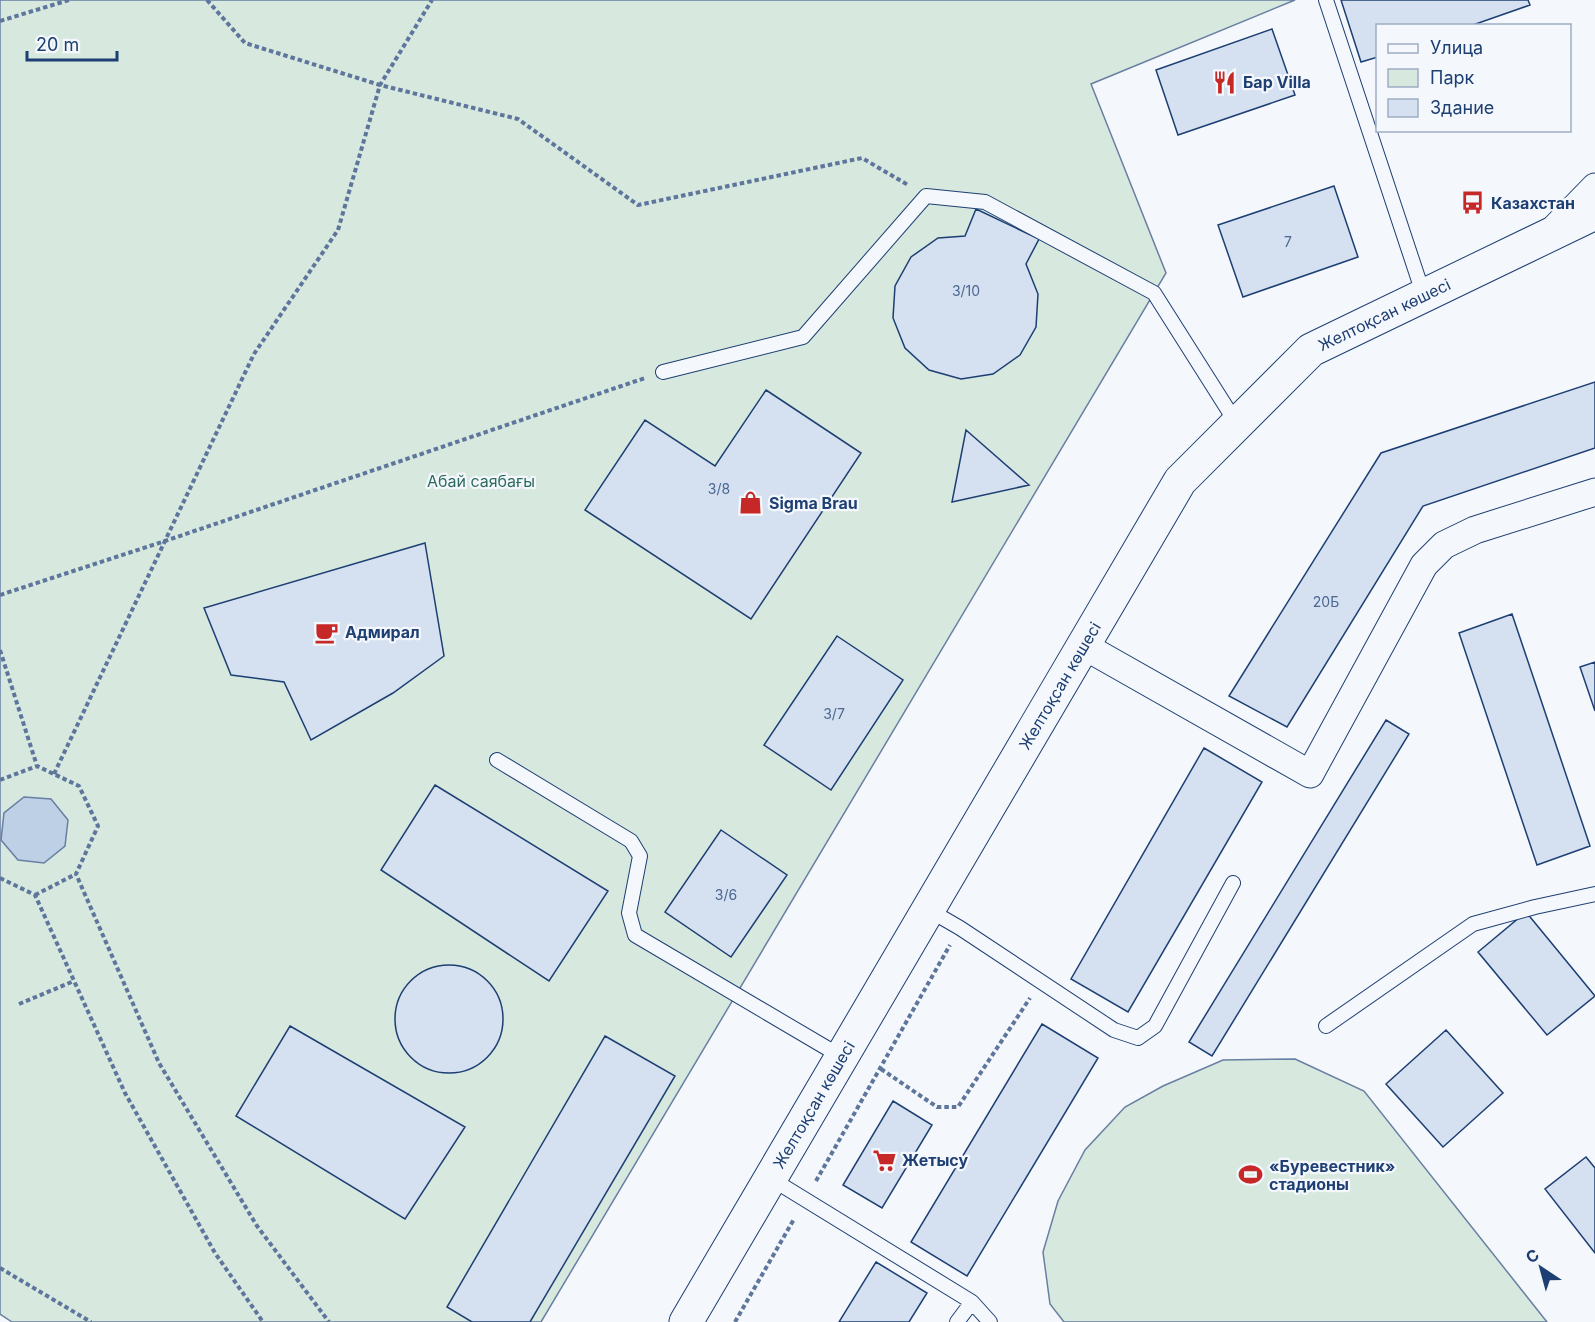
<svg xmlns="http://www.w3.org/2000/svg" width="1595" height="1322" font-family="Inter,sans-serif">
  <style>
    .green { fill: #d7e8df; stroke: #687fa3; stroke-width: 1.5 }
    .water { fill: #bed0e5; stroke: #687fa3; stroke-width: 1.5 }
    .building { fill: #d5e0f0; stroke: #1d3f73; stroke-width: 1.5 }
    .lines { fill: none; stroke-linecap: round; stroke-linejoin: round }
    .lane-casing { stroke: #1d3f73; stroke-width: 16 }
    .street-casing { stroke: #1d3f73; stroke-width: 29 }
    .secondary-casing { stroke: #1d3f73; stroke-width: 35 }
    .path { stroke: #5e769c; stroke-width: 4; stroke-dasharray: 4.5 3; stroke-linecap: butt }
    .lane { stroke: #f4f7fb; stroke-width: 14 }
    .street { stroke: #f4f7fb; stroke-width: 27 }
    .secondary { stroke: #f4f7fb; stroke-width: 33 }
    .labels { text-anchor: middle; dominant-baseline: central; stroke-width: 4.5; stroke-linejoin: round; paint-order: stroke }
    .number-label { font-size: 14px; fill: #4b6792 }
    .poi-label { font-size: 16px; font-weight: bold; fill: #1d3f73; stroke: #f4f7fb; text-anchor: start }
    .street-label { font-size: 16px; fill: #1d3f73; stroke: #f4f7fb }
    .park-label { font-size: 16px; fill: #2c6c60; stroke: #f4f7fb }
  </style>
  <rect width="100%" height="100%" fill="#f4f7fb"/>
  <path class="green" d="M0 0H1295L1091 84 1166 273 541 1322H12L0 1314Z
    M1295 1059 1364 1091 1547 1322H1064L1050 1304 1043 1252 1058 1201 1085 1150 1125 1107 1163 1086 1223 1060Z"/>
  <path class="water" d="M24 797 51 799 68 820 65 846 44 863 18 860 1 840 4 813Z"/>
  <path class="building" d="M1341 0H1528L1530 5 1470 26H1378V57L1361 62Z
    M1272 29 1295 95 1178 135 1156 70Z
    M1334 186 1358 257 1243 297 1218 225Z
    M976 209 1039 239 1026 264 1038 294 1036 327 1020 355 993 374 961 379 929 370 905 348 893 318 895 286 911 257 938 238 965 236Z
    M1595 382V448L1423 506 1287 727 1229 696 1381 453Z
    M766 390 861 453 751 619 585 510 645 420 715 466Z
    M966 430 1029 485 952 502Z
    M425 543 444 656 393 693 311 740 284 682 231 675 204 608Z
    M1512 614 1590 846 1537 865 1459 633Z
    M837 636 903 680 831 790 764 745Z
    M1595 662V711L1580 667Z
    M1386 720 1409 734 1212 1056 1189 1042Z
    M1204 748 1262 782 1128 1012 1071 979Z
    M435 785 608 891 549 981 381 870Z
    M721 830 787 875 731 957 665 912Z
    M1526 912 1595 996 1547 1035 1478 952Z
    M395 1019a54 54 0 1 1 108 0a54 54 0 1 1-108 0Z
    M1042 1024 1098 1058 967 1276 911 1242Z
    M290 1026 465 1127 405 1219 236 1116Z
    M1446 1030 1503 1093 1443 1147 1386 1084Z
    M605 1036 675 1076 530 1322H472L447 1307Z
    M893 1101 932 1125 882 1208 843 1185Z
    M1586 1157 1595 1168V1253L1545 1189Z
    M876 1262 927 1293 909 1322H839Z"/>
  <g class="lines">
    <defs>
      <path id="lane" d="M1326 0 1424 296
        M663 372 803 337 926 196 985 202 1154 293 1237 424
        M497 760 631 841 640 856 629 913 635 935 842 1057
        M929 910 960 928 1114 1030 1138 1038 1155 1026 1233 883
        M1326 1026 1473 924 1535 907 1595 894
        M770 1178 972 1302 957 1322
        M972 1302 990 1322"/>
      <path id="street" d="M1556 227 1595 187
        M1084 646 1310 774 1424 565 1444 545 1475 530 1595 492"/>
      <g id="secondary">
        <path id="s1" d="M686 1322 1180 481 1311 350 1595 213"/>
      </g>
    </defs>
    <use href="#lane" class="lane-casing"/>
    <use href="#street" class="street-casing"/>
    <use href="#secondary" class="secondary-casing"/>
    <path class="path" d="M207 0 245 43 380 85 518 119 638 205 862 158 908 185
      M0 21 69 0
      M0 595 165 541 645 378
      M0 650 37 766 79 786 98 826 76 874 159 1063 257 1226 329 1322
      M54 774 254 354 338 230 380 85 432 0
      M0 780 37 766
      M0 878 35 895 125 1093 215 1253 263 1322
      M35 895 76 874
      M19 1004 74 981
      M881 1069 937 1107H958L1030 998
      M816 1181 950 945
      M0 1268 91 1322
      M735 1322 794 1219"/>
    <use href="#lane" class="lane"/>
    <use href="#street" class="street"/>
    <use href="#secondary" class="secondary"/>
  </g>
  <defs>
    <symbol id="restaurant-bare" viewBox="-9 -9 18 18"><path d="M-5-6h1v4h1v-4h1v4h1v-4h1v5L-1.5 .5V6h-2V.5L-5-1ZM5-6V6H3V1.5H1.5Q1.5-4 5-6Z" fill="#c62828" stroke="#f4f7fb" stroke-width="2.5" paint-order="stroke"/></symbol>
    <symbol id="bus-bare" viewBox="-9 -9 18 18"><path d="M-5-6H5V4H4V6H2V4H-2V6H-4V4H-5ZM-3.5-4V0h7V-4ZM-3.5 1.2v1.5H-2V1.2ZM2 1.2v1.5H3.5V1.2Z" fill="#c62828" stroke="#f4f7fb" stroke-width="2.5" paint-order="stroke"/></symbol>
    <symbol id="shop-bare" viewBox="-9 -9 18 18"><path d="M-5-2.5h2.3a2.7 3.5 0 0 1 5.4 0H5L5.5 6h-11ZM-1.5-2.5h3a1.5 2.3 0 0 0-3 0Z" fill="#c62828" stroke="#f4f7fb" stroke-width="2.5" paint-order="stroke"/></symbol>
    <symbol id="cafe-bare" viewBox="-9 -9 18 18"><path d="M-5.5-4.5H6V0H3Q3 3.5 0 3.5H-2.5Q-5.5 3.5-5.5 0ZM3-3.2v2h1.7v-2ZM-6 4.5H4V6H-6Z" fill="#c62828" stroke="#f4f7fb" stroke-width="2.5" paint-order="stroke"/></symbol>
    <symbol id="supermarket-bare" viewBox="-9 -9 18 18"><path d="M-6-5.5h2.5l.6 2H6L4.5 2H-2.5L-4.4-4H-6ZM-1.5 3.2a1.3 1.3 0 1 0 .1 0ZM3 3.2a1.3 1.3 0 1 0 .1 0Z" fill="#c62828" stroke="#f4f7fb" stroke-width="2.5" paint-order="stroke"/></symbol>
    <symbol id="stadium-bare" viewBox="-9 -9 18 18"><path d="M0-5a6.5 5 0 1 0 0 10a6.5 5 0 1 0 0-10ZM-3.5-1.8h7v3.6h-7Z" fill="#c62828" stroke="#f4f7fb" stroke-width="2.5" paint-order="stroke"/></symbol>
  </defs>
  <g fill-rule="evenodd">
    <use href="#restaurant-bare" x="1208" y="66" width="33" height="33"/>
    <use href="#bus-bare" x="1456" y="186" width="33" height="33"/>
    <use href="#shop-bare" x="734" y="486" width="33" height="33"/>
    <use href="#cafe-bare" x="310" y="616" width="33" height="33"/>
    <use href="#supermarket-bare" x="868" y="1144" width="33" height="33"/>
    <use href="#stadium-bare" x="1234" y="1158" width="33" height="33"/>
  </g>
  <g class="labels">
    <g class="number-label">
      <text x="1288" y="241">7</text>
      <text x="966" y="290">3/10</text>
      <text x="719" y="488">3/8</text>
      <text x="1326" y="601">20Б</text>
      <text x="834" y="713">3/7</text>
      <text x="726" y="894">3/6</text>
    </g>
    <g class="poi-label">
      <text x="1243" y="82">Бар Villa</text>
      <text x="1491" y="203">Казахстан</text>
      <text x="769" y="503">Sigma Brau</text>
      <text x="345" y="632">Адмирал</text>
      <text x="902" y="1160">Жетысу</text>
      <text x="1269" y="1166">«Буревестник»<tspan x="1269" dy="18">стадионы</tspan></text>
    </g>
    <g class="street-label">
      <text stroke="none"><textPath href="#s1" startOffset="1242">Желтоқсан көшесі</textPath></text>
      <text stroke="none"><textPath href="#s1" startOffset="738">Желтоқсан көшесі</textPath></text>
      <text stroke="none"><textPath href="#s1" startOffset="252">Желтоқсан көшесі</textPath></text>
    </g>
    <g class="park-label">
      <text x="481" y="481">Абай саябағы</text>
    </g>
  </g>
  <rect x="1376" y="24" width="195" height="108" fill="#f4f7fb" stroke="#9eadc5" stroke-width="1.5"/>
  <rect x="1388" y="44" width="30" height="9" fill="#f4f7fb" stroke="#9eadc5" stroke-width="1.5"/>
  <text x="1430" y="54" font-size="18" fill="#1d3f73">Улица</text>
  <rect x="1388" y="69" width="30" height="18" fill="#d7e8df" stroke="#9eadc5" stroke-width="1.5"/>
  <text x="1430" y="84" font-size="18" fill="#1d3f73">Парк</text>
  <rect x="1388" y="99" width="30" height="18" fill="#d5e0f0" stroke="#9eadc5" stroke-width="1.5"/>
  <text x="1430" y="114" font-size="18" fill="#1d3f73">Здание</text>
  <g transform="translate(1541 1268) rotate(324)" stroke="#f4f7fb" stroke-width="4.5" paint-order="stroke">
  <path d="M0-4.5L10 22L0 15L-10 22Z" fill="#1d3f73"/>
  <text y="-9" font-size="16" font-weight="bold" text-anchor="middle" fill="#1d3f73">С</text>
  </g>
  <path d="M27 51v9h90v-9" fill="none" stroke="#1d3f73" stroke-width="3"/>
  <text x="36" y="51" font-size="18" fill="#1d3f73" stroke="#f4f7fb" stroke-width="4.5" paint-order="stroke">20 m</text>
</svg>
